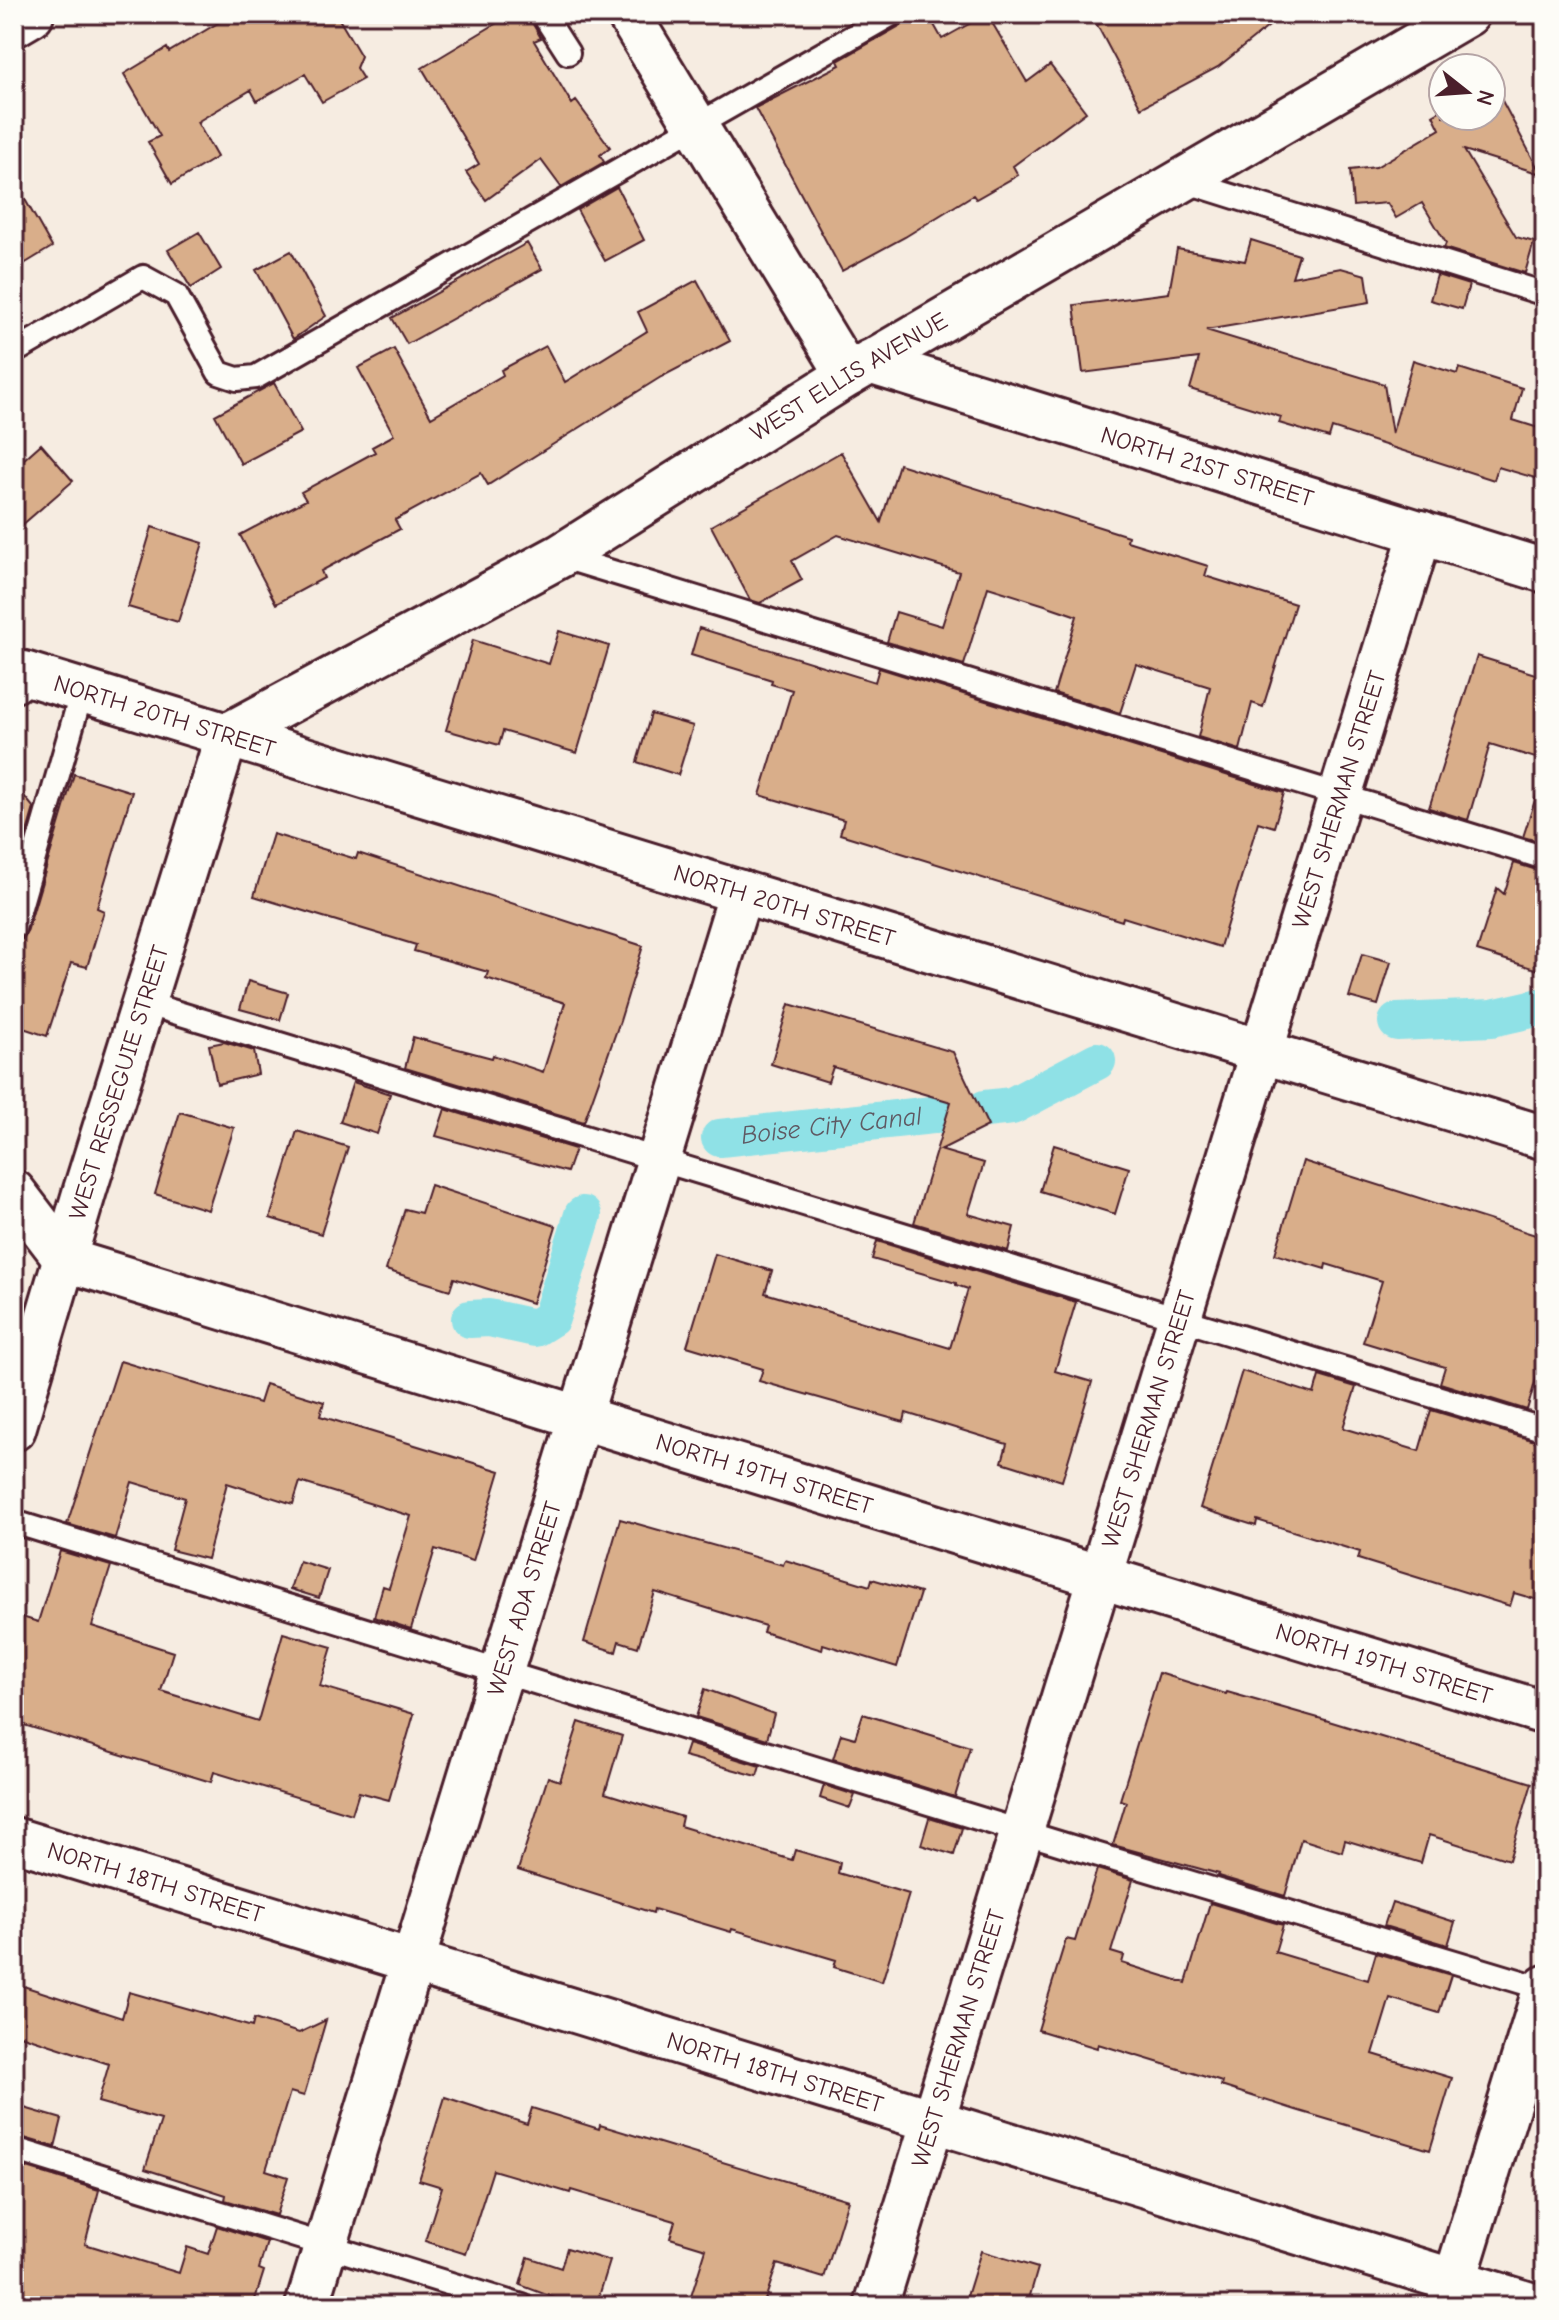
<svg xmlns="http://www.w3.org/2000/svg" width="1559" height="2320" font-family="'Comic Neue',sans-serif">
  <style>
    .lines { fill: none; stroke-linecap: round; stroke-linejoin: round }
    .canal { stroke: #8fe1e6; stroke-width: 38 }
    .building { fill: #d9ae8a; stroke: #4a1f2b; stroke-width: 2 }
    .service-casing { stroke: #4a1f2b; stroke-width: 28 }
    .minor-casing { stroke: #4a1f2b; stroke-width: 48 }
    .secondary-casing { stroke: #4a1f2b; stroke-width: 50 }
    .service { stroke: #fdfcf7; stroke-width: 22 }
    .minor { stroke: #fdfcf7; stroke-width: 42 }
    .secondary { stroke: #fdfcf7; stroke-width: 44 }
    .labels { text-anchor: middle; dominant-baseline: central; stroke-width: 8; stroke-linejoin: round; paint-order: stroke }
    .street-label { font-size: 24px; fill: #4a1f2b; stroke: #fdfcf7 }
    .water-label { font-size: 26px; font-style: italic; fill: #5f5963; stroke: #fdfcf7 }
  </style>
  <rect width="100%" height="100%" fill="#f6ece1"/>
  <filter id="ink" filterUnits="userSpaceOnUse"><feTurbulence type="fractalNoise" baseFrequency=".0125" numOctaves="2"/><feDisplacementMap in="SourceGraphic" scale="16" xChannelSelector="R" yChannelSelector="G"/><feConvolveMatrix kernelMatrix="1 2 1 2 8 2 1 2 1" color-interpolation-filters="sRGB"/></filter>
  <g filter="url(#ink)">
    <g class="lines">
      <g class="canal">
        <path d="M1397 1022 1492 1018 1545 1006"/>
        <path d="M985 1109 1012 1106 1097 1061"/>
        <path id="s1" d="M720 1138 942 1114"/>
        <path d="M470 1319 489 1318 535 1328 551 1318 583 1215"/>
      </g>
    </g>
    <path class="building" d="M233 14H336L361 56 356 68 363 79 322 102 305 74 257 101 251 90 197 122 217 157 172 184 148 142 160 136 124 74 167 48 169 52Z
      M512 14H527L541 38 534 41 572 104 576 101 610 147 600 155 604 162 561 187 541 160 486 200 466 172 479 164 422 68Z
      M921 14H928L942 39 987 14 1027 82 1050 65 1086 112 1013 166 1018 175 976 199 973 195 905 237 842 271 755 108 840 65 838 61Z
      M1118 14H1284L1218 67 1141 108 1097 25Z
      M1492 82 1541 174 1464 150 1516 237 1534 242 1525 273 1444 248 1446 243 1422 203 1396 218 1387 203 1353 206 1350 170 1376 167 1440 129 1433 115 1443 109V116H1491Z
      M14 180 52 247 14 270Z
      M617 187 644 240 605 261 577 210Z
      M199 232 221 269 191 288 168 250Z
      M1251 240 1299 255 1292 277 1341 268 1366 275 1370 302 1206 330 1384 384 1392 434 1413 360 1457 374 1459 368 1522 388 1513 420 1545 430V481L1498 467 1494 480 1332 428 1329 438 1279 423 1281 417 1190 389 1199 358 1083 373 1074 305 1169 293 1177 249 1245 261Z
      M527 243 542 269 407 344 392 318Z
      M291 251 326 316 293 339 256 270Z
      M1437 275 1469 285 1462 309 1430 300Z
      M697 280 730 341 661 377 488 485 481 473 395 520 400 529 321 571 324 578 276 604 240 535 306 500 301 492 375 452 372 447 394 435 358 368 394 349 431 417 503 375 501 370 546 346 565 382 647 331 638 312Z
      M274 383 301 432 241 464 215 415Z
      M41 444 73 481 14 532V468Z
      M841 452 881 522 899 464 1128 536 1127 541 1208 566 1205 576 1295 604 1263 707 1252 703 1240 750 1198 737 1210 687 1136 664 1120 713 1054 693 1077 616 1045 605 988 587 964 665 887 642 896 612 942 626 959 572 838 535 792 561 802 580 760 603 750 600 711 526Z
      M152 527 203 543 178 622 128 607Z
      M699 628 875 682 879 668 1284 793 1274 827 1258 822 1220 947 1123 917 1122 921 840 834 844 820 760 795 792 690 771 684 772 680 691 655Z
      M559 631 609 646 577 753 503 731 499 745 446 730 473 640 549 664Z
      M1477 656 1545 677V761L1490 744 1468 820 1429 808Z
      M651 714 693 726 678 775 637 762Z
      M74 774 132 792 97 908 104 911 87 967 71 963 47 1036 14 1025V942L23 939 27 932Z
      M14 784 34 808 14 877Z
      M1539 788 1545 789V843L1523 837Z
      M273 834 356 859 358 853 643 946 620 1021 584 1122 405 1068 413 1037 492 1058 493 1055 543 1072 565 1003 486 978 488 972 414 951 416 945 254 896Z
      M1514 863 1543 872 1532 908 1545 913V972L1477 951 1497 888 1504 894Z
      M1362 954 1391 962 1378 1005 1349 997Z
      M248 981 288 993 280 1020 240 1009Z
      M789 1004 953 1052 988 1126 940 1150 984 1163 968 1214 1014 1227 1008 1251 914 1223 951 1102 833 1067 828 1082 771 1064Z
      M224 1042 254 1051 258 1074 217 1084 209 1045Z
      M353 1082 390 1094 377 1134 340 1122Z
      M445 1109 575 1149 567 1172 436 1136Z
      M180 1112 234 1128 208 1210 155 1194Z
      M297 1131 348 1147 321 1234 270 1218Z
      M1054 1145 1129 1168 1115 1214 1040 1191Z
      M1303 1161 1545 1238V1348L1527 1410 1440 1383 1445 1367 1363 1342 1382 1281 1326 1264 1325 1269 1275 1254Z
      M430 1185 556 1226 532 1303 454 1278 450 1290 386 1270 405 1209 421 1213Z
      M877 1241 1076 1302 1055 1371 1092 1382 1062 1481 1002 1462 1007 1444 906 1413 904 1422 759 1381 763 1369 687 1346 715 1254 772 1271 765 1293 950 1348 968 1289 956 1285V1283L872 1259Z
      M120 1361 259 1403 265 1384 324 1402 320 1416 500 1471 473 1561 435 1549 411 1629 374 1617 383 1586 389 1588 411 1516 300 1482 293 1504 227 1483 207 1559 171 1550 185 1498 132 1482 115 1538 67 1524Z
      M1242 1371 1314 1394 1319 1376 1356 1387 1343 1428 1419 1451 1431 1410 1545 1444V1602L1514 1593 1510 1606 1358 1559 1360 1552 1257 1520 1256 1526 1200 1508Z
      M620 1519 783 1565 785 1560 870 1586 872 1579 920 1593 897 1667 823 1644 822 1650 763 1632 765 1626 655 1592 638 1647 619 1641 616 1652 584 1642Z
      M60 1551 111 1566 92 1626 173 1652 161 1691 258 1721 283 1633 332 1647 320 1686 414 1714 389 1800 359 1792 352 1814 214 1772 211 1782 14 1722V1645L22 1617 38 1622Z
      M299 1561 328 1570 319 1598 290 1589Z
      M1159 1673 1226 1694 1227 1692 1322 1719 1532 1783 1509 1860 1429 1835 1421 1863 1345 1840 1342 1852 1301 1839 1285 1896 1218 1876 1219 1874 1113 1845 1126 1802 1120 1800Z
      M705 1689 774 1714 767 1739 696 1717Z
      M863 1714 970 1747 955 1797 833 1759 841 1734 855 1738Z
      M579 1722 622 1736 605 1793 682 1817 680 1826 792 1860 795 1850 840 1863 838 1873 909 1894 882 1982 834 1967 836 1960 732 1929 731 1932 654 1909 653 1913 518 1870 548 1777 560 1781Z
      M688 1744 760 1766 757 1776 684 1756Z
      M824 1785 855 1795 850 1808 820 1798Z
      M929 1818 962 1828 954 1855 921 1845Z
      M1097 1869 1133 1880 1111 1952 1124 1956 1122 1963 1186 1983 1210 1903 1283 1925 1275 1952 1368 1980 1376 1953 1451 1975 1439 2013 1390 1998 1373 2054 1452 2078 1430 2150 1296 2110 1221 2086 1222 2082 1098 2044 1097 2048 1038 2030 1066 1939 1075 1941Z
      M1392 1902 1455 1922 1448 1945 1384 1926Z
      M14 1983 122 2018 129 1992 252 2027 254 2019 299 2033 326 2020 304 2096 290 2092 266 2170 288 2177 276 2215 225 2200 226 2195 145 2169 161 2120 98 2102 109 2064 14 2033Z
      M445 2097 527 2124 532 2108 599 2129 600 2125 848 2200 824 2278 777 2264 763 2306H688L706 2249 670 2238 675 2221 571 2190 570 2193 493 2170 466 2254 425 2241 442 2187 419 2180Z
      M14 2105 62 2119 55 2147 14 2135Z
      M14 2164 99 2190 85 2244 179 2273 187 2247 208 2254 217 2226 267 2242 259 2269 264 2271 253 2306H14Z
      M567 2248 610 2261 596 2306H576L520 2285 528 2257 561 2268Z
      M981 2251 1038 2268 1027 2306H964Z"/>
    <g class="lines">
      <defs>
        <path id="service" d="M543 14 568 53
          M1184 181 1545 294
          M14 352 143 277 176 295 219 373 237 379 256 377 892 14
          M560 556 1545 858
          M14 928 82 691
          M145 1003 1545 1430
          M14 1522 1062 1844 1545 1989
          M14 2149 522 2306"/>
        <g id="minor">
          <path d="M628 14 848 375"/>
          <path id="s2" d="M869 362 1545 571"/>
          <path id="s3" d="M14 681 24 673 1545 1138"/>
          <path id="s4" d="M14 1192 66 1260 1545 1713"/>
          <path id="s5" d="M14 1429 85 1190 227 735 560 556 848 375 1468 14"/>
          <path id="s6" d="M14 1839 1537 2306"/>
          <path id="s7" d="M307 2306 741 892"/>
          <path id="s8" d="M876 2306 1421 532"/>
          <path d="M1447 2306 1545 1987"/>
        </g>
        <path id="secondary" d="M14 24 31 14"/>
      </defs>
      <use href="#service" class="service-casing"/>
      <use href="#minor" class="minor-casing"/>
      <use href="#secondary" class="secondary-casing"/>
      <use href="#service" class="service"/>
      <use href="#minor" class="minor"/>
      <use href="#secondary" class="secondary"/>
    </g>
  </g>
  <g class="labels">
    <g class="street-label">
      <text stroke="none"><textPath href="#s5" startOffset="1444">WEST ELLIS AVENUE</textPath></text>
      <text stroke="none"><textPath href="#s2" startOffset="354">NORTH 21ST STREET</textPath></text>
      <text stroke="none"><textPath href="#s3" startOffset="160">NORTH 20TH STREET</textPath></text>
      <text stroke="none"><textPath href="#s8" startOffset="1576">WEST SHERMAN STREET</textPath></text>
      <text stroke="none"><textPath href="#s3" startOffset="808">NORTH 20TH STREET</textPath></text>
      <text stroke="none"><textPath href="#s5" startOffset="362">WEST RESSEGUIE STREET</textPath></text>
      <text stroke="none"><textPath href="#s8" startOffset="928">WEST SHERMAN STREET</textPath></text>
      <text stroke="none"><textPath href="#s4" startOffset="816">NORTH 19TH STREET</textPath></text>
      <text stroke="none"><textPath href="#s7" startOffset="740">WEST ADA STREET</textPath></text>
      <text stroke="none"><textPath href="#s4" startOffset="1464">NORTH 19TH STREET</textPath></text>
      <text stroke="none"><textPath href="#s6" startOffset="148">NORTH 18TH STREET</textPath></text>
      <text stroke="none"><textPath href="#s8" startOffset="280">WEST SHERMAN STREET</textPath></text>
      <text stroke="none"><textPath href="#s6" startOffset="796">NORTH 18TH STREET</textPath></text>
    </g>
    <g class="water-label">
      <text stroke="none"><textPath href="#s1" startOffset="112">Boise City Canal</textPath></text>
    </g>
  </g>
  <rect width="1559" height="2320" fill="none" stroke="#fdfcf7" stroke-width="48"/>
  <rect x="24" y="24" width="1511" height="2272" fill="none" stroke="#4a1f2b" stroke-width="3" filter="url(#ink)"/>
  <g transform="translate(1467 92) rotate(107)"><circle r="38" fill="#fdfcf7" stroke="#b5a4a5" stroke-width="2"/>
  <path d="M0-6L14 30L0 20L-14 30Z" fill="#4a1f2b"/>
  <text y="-12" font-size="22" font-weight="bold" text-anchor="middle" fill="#4a1f2b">N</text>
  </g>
</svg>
